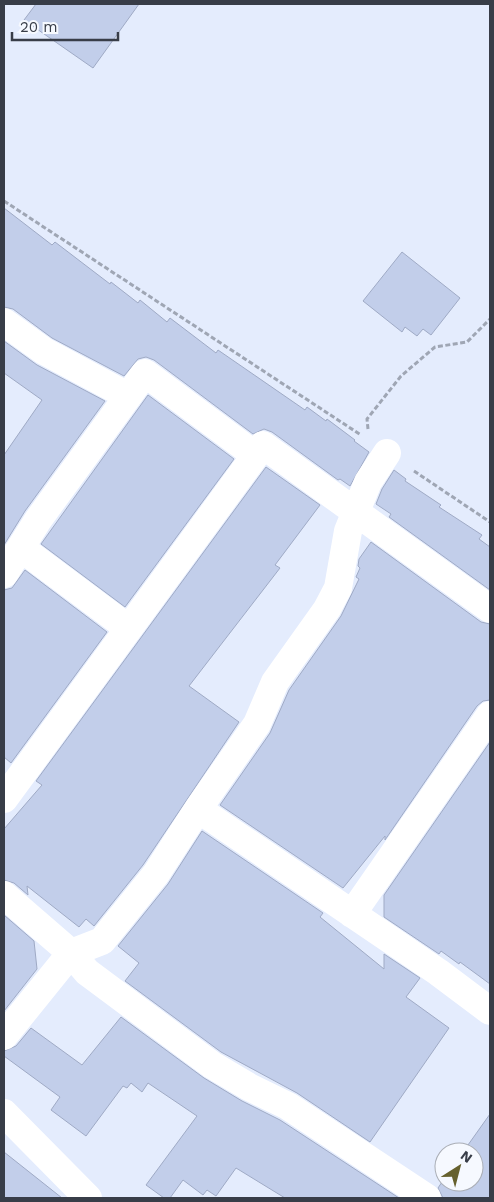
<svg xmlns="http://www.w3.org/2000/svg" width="494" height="1202" font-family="'Work Sans',sans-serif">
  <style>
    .building { fill: #c2ceea; stroke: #9faac5 }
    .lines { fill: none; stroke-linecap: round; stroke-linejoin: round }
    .path { stroke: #9fa6b4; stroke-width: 3; stroke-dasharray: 5 2.5; stroke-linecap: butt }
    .street { stroke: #fff; stroke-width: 28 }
    .secondary { stroke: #fff; stroke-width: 28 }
  </style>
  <rect width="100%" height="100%" fill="#e4ecfd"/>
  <path class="building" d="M36 4H139L93 68 24 20Z
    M4 208 52 245 55 242 110 284 111 282 138 303 140 300 167 322 170 318 216 353 218 350 305 410 307 407 326 421 327 419 355 440 354 441 369 452 350 486 340 479 338 480 272 432 264 429 253 434 154 360 146 357 138 359 124 376 52 338 13 309 4 307Z
    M402 252 460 298 431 335 423 329 417 336 405 327 402 332 363 301Z
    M4 341 37 365 105 401 25 511 4 545V455L42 400 4 373Z
    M148 395 234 459 125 607 41 544Z
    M266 467 320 505 275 565 280 568 189 686 239 722 143 865 94 926 86 919 79 927 27 886 28 895 14 883 4 880V829L42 785 36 781Z
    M394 470 406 479 405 481 441 505 439 507 482 535 479 539 490 547V590L389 517 391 514 376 504 382 489Z
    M371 542 481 622 490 624V700L483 701 477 706 385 840V836L343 888 220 805 270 733 289 690 341 616 359 579 356 577 360 568 358 566 359 559Z
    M25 570 107 632 11 763 4 757V590L12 588Z
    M490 742V984L460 962 459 964 441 951 439 954 384 917V895Z
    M202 831 323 913 320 917 384 969V954L420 978 406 997 449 1028 370 1142 297 1093 221 1052 125 981 139 963 118 946 168 884Z
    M4 915 34 941 37 969 4 1011Z
    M121 1017 204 1078 242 1101 280 1120 399 1198H285L236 1168 216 1196 207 1190 203 1195 183 1180 170 1198H164L146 1185 197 1116 148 1083 142 1092 131 1083 127 1088 123 1086 86 1136 51 1110 60 1097 4 1056V1051L16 1046 31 1028 82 1065Z
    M490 1114V1198H443L438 1188 444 1179V1182H474V1152H463Z
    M4 1152 62 1198H4Z"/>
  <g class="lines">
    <path class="path" d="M4 201 361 435
      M368 429 367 419 401 376 435 347 467 342 490 319
      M414 471 490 522"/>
    <path class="street" d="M4 322 44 351 128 396
      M21 548 128 628
      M4 574 38 520 145 373 255 455
      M4 799 263 445 490 609
      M198 809 438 972 490 1011
      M4 895 71 953 87 972 212 1065 249 1087 288 1106 427 1198
      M352 914 490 715
      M4 1036 71 953 102 941 156 874 198 809 257 724 275 682 327 609 338 588 348 531 368 482 387 453"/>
    <path class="secondary" d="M4 1113 88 1198"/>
  </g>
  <rect width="494" height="1202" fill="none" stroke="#383d48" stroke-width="10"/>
  <g transform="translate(459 1167) rotate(36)"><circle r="24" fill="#f6f9ff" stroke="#aaaeb6"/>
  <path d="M0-4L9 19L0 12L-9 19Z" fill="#66612e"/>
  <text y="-8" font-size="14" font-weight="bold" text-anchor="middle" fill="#383d48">N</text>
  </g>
  <path d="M12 32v8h106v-8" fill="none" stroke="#383d48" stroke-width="2.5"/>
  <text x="20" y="32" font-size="15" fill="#383d48" stroke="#f6f9ff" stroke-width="4" paint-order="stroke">20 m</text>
</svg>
